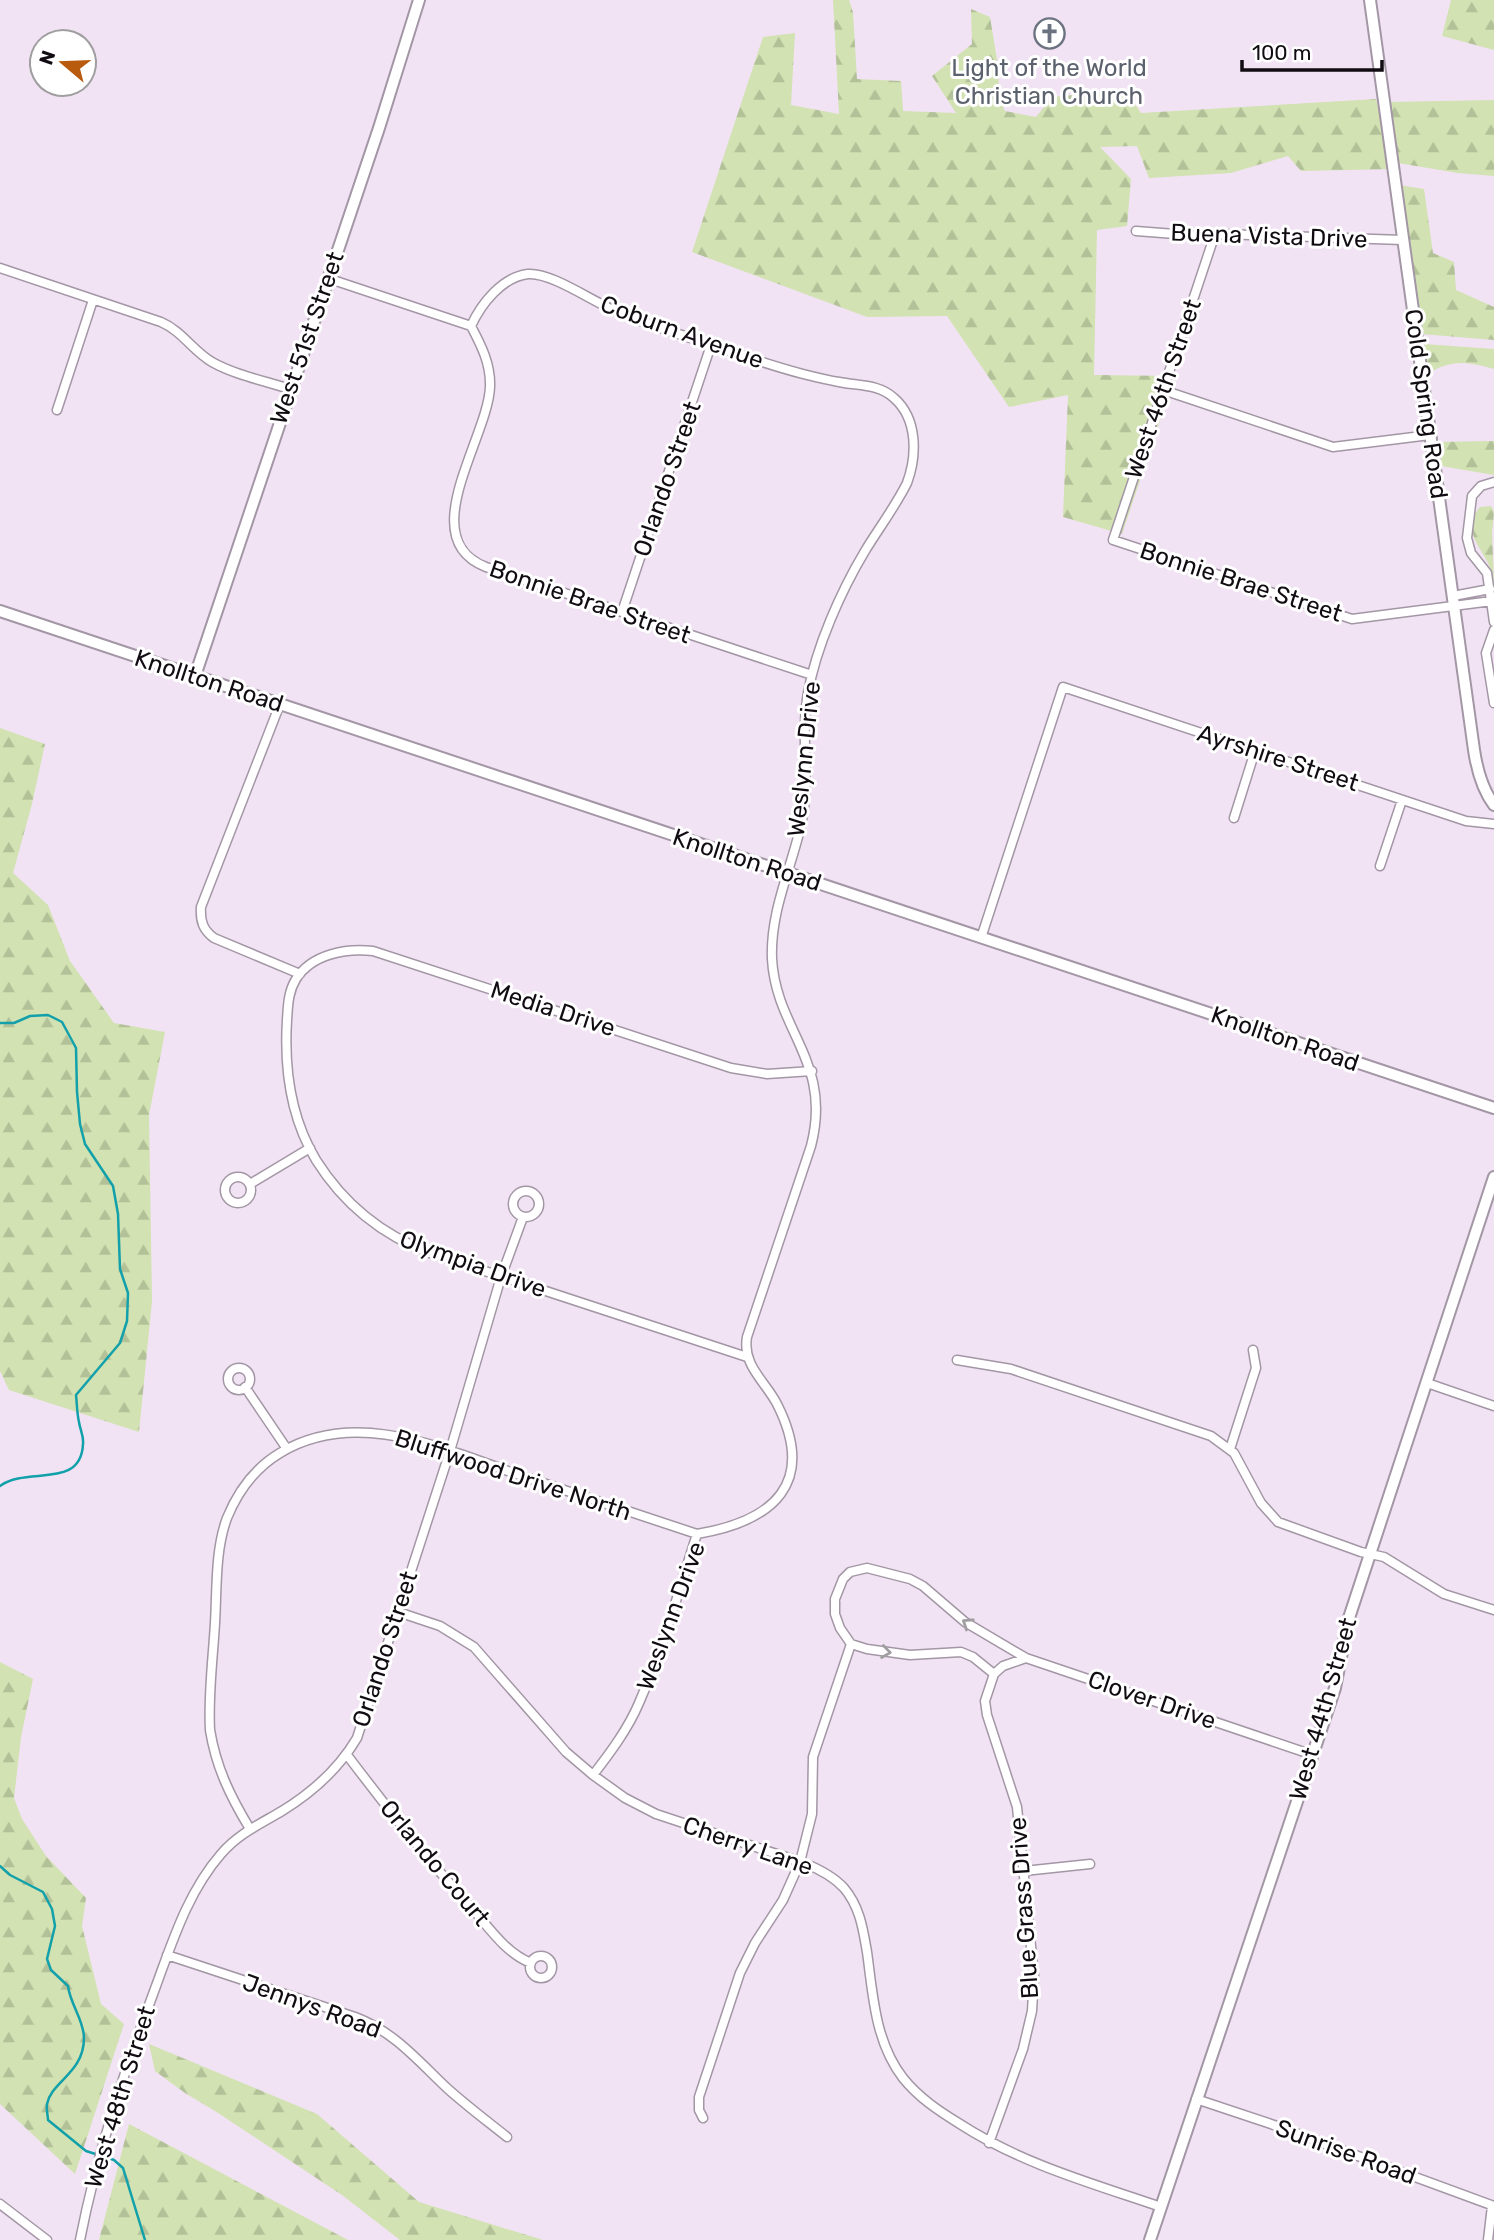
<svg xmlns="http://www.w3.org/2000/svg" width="1494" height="2240" font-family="Rubik,sans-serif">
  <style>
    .forest { fill: url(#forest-firs) }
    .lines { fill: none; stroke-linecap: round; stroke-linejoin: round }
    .stream { stroke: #12a0aa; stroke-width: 2.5 }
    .minor-casing { stroke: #a396a5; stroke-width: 11 }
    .tertiary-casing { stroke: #a396a5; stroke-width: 14 }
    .minor { stroke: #fff; stroke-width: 8 }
    .tertiary { stroke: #fff; stroke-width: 10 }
    .oneway { stroke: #a09ea0 }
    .labels { text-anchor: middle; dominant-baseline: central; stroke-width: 6; stroke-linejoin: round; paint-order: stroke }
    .worship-label { font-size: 24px; fill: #5b616d; stroke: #fff }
    .street-label { font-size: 24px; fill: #110c11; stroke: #fff }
  </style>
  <defs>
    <pattern id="forest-firs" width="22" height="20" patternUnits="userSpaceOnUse" patternTransform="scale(1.75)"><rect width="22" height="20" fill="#d2e2b2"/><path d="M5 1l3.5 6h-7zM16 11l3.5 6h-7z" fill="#b3c198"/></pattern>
  </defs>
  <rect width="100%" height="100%" fill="#f1e3f3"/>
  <path class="forest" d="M833 0H849L853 12 857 79 901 81 903 111 956 113 932 76 972 44 971 9 990 17 999 72 998 96 1005 111 1036 117 1052 97 1126 90 1141 113 1376 99 1393 169 1301 171 1288 156 1231 173 1149 178 1137 146 1100 147 1131 179 1127 226 1097 230 1094 375 1175 376 1122 534 1063 517 1068 395 1009 407 947 316 867 317 692 252 763 37 795 33 791 105 839 114Z
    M1451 0H1494V50L1442 36Z
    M1494 100V176L1458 173 1398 163 1388 102Z
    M1399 185 1424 189 1433 253 1454 262 1456 290 1494 307V340L1421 334Z
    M1424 344 1494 349V369C1468 362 1453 359 1429 373Z
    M1494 441V475L1441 466 1437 442Z
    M1491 506 1494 512 1492 533 1494 583C1492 576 1491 568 1487 561 1477 542 1462 528 1480 507Z
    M0 728 45 744 32 804 13 873 48 905 70 961 114 1023 165 1032 149 1115 152 1301 139 1432 9 1390 0 1371Z
    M0 1662 33 1679 21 1737 14 1798 22 1819 46 1856 86 1898 82 1926 101 2004 124 2024 75 2174 0 2104Z
    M149 2044 317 2114 419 2202 543 2240H400L342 2195 215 2111 185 2093 155 2071Z
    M129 2124 348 2240H99Z"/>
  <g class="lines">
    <path class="stream" d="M0 1023H14L30 1016 48 1015 62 1022 76 1048 77 1092 80 1124 85 1144 113 1186 118 1214 120 1269 128 1293 127 1321 120 1343 76 1395C77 1404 77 1414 79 1422 80 1430 84 1436 83 1444 81 1490 27 1466 0 1486
      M0 1866 10 1875 43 1892 52 1909 55 1926 47 1959 51 1970 68 1986C70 2004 84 2020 84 2038 84 2073 51 2082 47 2104 46 2109 48 2116 48 2120L86 2151 114 2160 123 2168 145 2240"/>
    <defs>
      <path id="minor" d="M1136 231 1214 237 1221 234 1403 240
        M1214 237 1113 540 1352 619 1492 601
        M0 268 161 322C182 331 193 351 212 362 235 375 265 381 290 389
        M327 278 471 326C481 345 491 364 490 387 488 438 413 539 486 567L812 675
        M471 326C481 304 502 277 528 274 551 272 593 302 616 311 640 322 666 330 691 338 728 351 765 364 803 374 815 377 827 380 839 382 859 386 879 384 894 398 918 419 917 456 907 483 895 507 879 528 865 551 841 591 816 647 808 693 800 736 811 782 801 825 791 869 770 912 772 959 776 1031 833 1062 811 1146L747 1337C742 1365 765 1381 777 1404 817 1483 774 1521 697 1534 679 1590 663 1648 639 1703 628 1729 610 1753 593 1775
        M1163 390 1333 447 1430 435
        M57 410 93 300
        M1494 482 1481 486 1472 496 1467 538 1471 553 1487 573 1494 622
        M1453 596 1490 589
        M622 612 711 345
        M1494 630 1486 653 1494 703
        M280 704 201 907C200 921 203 930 214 938L300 974
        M1234 818 1255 751
        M1380 866 1402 800
        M981 938 1063 687 1466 821 1494 824
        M225 1190a13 13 0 1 1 26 0a13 13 0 1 1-26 0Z
        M250 1184 310 1148
        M513 1204a13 13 0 1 1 26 0a13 13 0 1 1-26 0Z
        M747 1357 430 1253C382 1235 343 1203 316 1160 290 1117 284 1069 287 1020 288 1006 288 992 296 979 312 954 346 948 373 951L731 1068 767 1074 812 1071
        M957 1360 1011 1369 1211 1436 1234 1453 1261 1503 1278 1522 1361 1552 1384 1557 1444 1594 1494 1610
        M228 1379a11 11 0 1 1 22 0a11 11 0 1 1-22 0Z
        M1427 1383 1494 1406
        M245 1387 287 1449
        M1230 1449 1256 1368 1253 1350
        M398 1612 440 1626 474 1647 566 1752 593 1775 625 1798 656 1814 804 1863C819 1869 833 1876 844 1888 860 1907 863 1929 867 1952 873 1995 875 2042 903 2078 919 2098 939 2111 960 2124 1022 2164 1091 2183 1161 2207
        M994 1674 973 1657 961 1652 910 1655 867 1649 851 1644 840 1628 835 1614V1599L843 1579 850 1572 867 1568 910 1579 923 1586 965 1622 1026 1658
        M347 1755C388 1809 430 1863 476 1913 492 1932 508 1954 531 1963
        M250 1829C230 1796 216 1767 210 1730 208 1695 213 1658 215 1623 217 1589 215 1550 227 1518 238 1491 255 1468 280 1453 358 1406 448 1451 525 1477 582 1496 640 1515 697 1534
        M1024 1871 1090 1864
        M167 1955 355 2017C395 2032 418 2061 448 2089 467 2106 487 2121 507 2137
        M530 1967a11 11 0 1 1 22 0a11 11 0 1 1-22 0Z
        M1196 2099 1271 2124 1494 2206
        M703 2118 699 2110V2097L740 1973 755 1943 783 1900 800 1862 812 1814 813 1757 851 1644
        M989 2143 1023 2049 1032 2011 1034 1976 1017 1807 987 1715 985 1701 994 1674 1003 1666 1026 1658 1313 1755
        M0 2204 47 2240
        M80 2240C97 2153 125 2069 156 1986 173 1940 188 1892 221 1854 238 1834 260 1824 282 1811 313 1792 338 1770 357 1738L450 1451 501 1277 523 1217
        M1488 2240 1492 2206"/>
      <path id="tertiary" d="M1370 0 1474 750C1477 770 1482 789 1494 805
        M0 611 1494 1108
        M195 676 379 128 419 0
        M1150 2240 1335 1688 1348 1621 1494 1177"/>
    </defs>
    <use href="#minor" class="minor-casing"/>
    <use href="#tertiary" class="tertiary-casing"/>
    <use href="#minor" class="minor"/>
    <use href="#tertiary" class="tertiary"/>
  </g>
  <defs><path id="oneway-chevron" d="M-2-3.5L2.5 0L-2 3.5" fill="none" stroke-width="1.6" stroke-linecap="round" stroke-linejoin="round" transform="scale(1.75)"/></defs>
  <g class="oneway">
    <use href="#oneway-chevron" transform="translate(967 1623) rotate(-146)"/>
    <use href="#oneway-chevron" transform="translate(886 1652) rotate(8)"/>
  </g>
  <defs>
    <symbol id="church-ring" viewBox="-11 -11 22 22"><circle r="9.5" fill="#fff" stroke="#6b7280" stroke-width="1.5"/><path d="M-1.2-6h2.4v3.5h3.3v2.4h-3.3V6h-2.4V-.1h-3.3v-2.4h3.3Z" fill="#6b7280"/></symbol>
  </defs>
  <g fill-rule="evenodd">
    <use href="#church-ring" x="1032" y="16" width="35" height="35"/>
  </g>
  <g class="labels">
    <g class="worship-label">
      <text x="1049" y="68">Light of the World<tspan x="1049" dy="28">Christian Church</tspan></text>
    </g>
    <g class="street-label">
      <text transform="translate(1269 236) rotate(2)">Buena Vista Drive</text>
      <text transform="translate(682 332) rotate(20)">Coburn Avenue</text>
      <text transform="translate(307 338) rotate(-71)">West 51st Street</text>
      <text transform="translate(1163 389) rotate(-71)">West 46th Street</text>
      <text transform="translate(1426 404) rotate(82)">Cold Spring Road</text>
      <text transform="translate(667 479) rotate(-71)">Orlando Street</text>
      <text transform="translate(1241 582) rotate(18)">Bonnie Brae Street</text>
      <text transform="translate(590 602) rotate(19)">Bonnie Brae Street</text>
      <text transform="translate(209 681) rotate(18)">Knollton Road</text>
      <text transform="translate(1278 758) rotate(18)">Ayrshire Street</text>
      <text transform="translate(804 759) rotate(-84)">Weslynn Drive</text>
      <text transform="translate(747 860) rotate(18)">Knollton Road</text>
      <text transform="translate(553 1009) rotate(18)">Media Drive</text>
      <text transform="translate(1285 1039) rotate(19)">Knollton Road</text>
      <text transform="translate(473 1264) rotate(20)">Olympia Drive</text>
      <text transform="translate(513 1475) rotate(18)">Bluffwood Drive North</text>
      <text transform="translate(671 1616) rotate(-70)">Weslynn Drive</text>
      <text transform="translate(385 1649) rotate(-72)">Orlando Street</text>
      <text transform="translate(1152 1700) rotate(19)">Clover Drive</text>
      <text transform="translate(1323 1709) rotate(-74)">West 44th Street</text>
      <text transform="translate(748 1846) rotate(19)">Cherry Lane</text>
      <text transform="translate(435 1863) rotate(50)">Orlando Court</text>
      <text transform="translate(1024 1908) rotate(-94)">Blue Grass Drive</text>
      <text transform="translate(312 2006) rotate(20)">Jennys Road</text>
      <text transform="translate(120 2097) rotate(-73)">West 48th Street</text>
      <text transform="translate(1346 2152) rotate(20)">Sunrise Road</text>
    </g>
  </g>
  <g transform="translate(63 63) rotate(289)"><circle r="33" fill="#ffffff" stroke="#a09ea0" stroke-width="2"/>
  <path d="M0-5L12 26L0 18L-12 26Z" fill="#b95b0e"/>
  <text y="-10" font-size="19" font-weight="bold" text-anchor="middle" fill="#110c11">N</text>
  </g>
  <path d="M1242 60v10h140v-10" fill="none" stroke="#110c11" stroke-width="3.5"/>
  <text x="1252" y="60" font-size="21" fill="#110c11" stroke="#ffffff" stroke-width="5" paint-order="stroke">100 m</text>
</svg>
